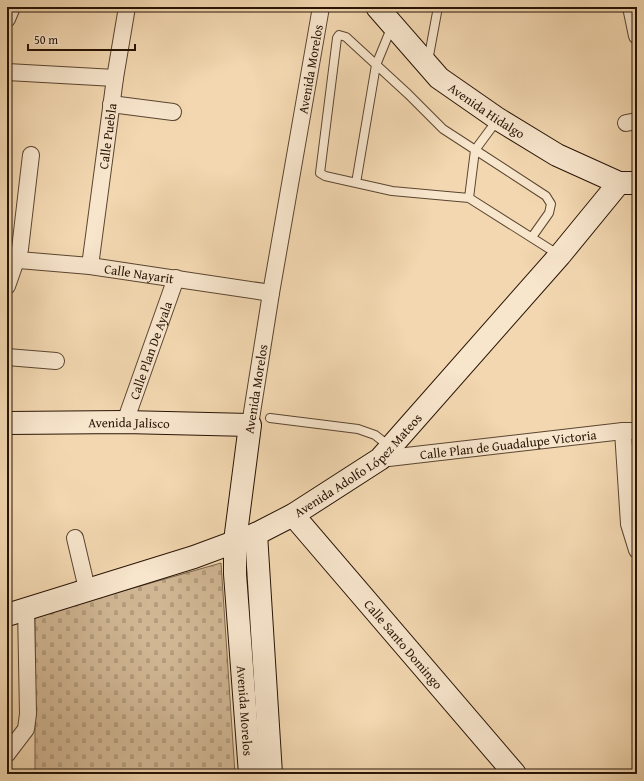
<svg xmlns="http://www.w3.org/2000/svg" width="644" height="781" font-family="'Gentium Book Plus',serif">
  <style>
    .cemetery { fill: url(#cemetery-stones); stroke: #7c654c }
    .lines { fill: none; stroke-linecap: round; stroke-linejoin: round }
    .lane-casing { stroke: #5a4530; stroke-width: 10 }
    .street-casing { stroke: #5a4530; stroke-width: 18 }
    .secondary-casing { stroke: #281405; stroke-width: 24 }
    .lane { stroke: #f7e5cc; stroke-width: 8 }
    .street { stroke: #f7e5cc; stroke-width: 16 }
    .secondary { stroke: #f7e5cc; stroke-width: 22 }
    .labels { text-anchor: middle; dominant-baseline: central; stroke-width: 3; stroke-linejoin: round; paint-order: stroke }
    .street-label { font-size: 13px; fill: #281405; stroke: #f7e5cc }
  </style>
  <defs>
    <pattern id="cemetery-stones" width="16" height="16" patternUnits="userSpaceOnUse"><rect width="16" height="16" fill="#d0b693"/><path d="M2 7V4a2 2 0 0 1 4 0v3zM10 15v-3a2 2 0 0 1 4 0v3z" fill="#b39c7d"/></pattern>
  </defs>
  <rect width="100%" height="100%" fill="#f2d7b0"/>
  <filter id="stains"><feTurbulence type="fractalNoise" baseFrequency=".005" numOctaves="4"/><feColorMatrix values="0 0 0 0 .2 0 0 0 0 .09 0 0 0 0 .02 0 0 0 .5 -.17"/></filter>
  <radialGradient id="worn" r=".72"><stop offset=".6" stop-color="#630" stop-opacity="0"/><stop offset="1" stop-color="#630" stop-opacity=".3"/></radialGradient>
  <path class="cemetery" d="M221 563 235 774H35V616Z"/>
  <g class="lines">
    <defs>
      <path id="lane" d="M428 61 438 7
        M356 183 376 65 392 26
        M469 198 475 150 498 119
        M532 237 549 213 551 204 546 196 443 129 408 94 346 37 339 35 337 38 320 173 325 176 392 191 469 198 559 255
        M270 418 358 429 375 435 389 446"/>
      <g id="street">
        <path d="M631 7 637 36"/>
        <path d="M7 19 12 7"/>
        <path d="M7 72 115 78"/>
        <path d="M111 104 173 112"/>
        <path d="M626 123 637 121"/>
        <path id="s1" d="M7 259 90 266 271 293"/>
        <path id="s2" d="M90 266 115 78 127 7"/>
        <path d="M7 286 20 249 31 155"/>
        <path d="M7 357 56 361"/>
        <path id="s3" d="M125 422 176 278"/>
        <path id="s4" d="M250 425 271 293 321 7"/>
        <path d="M623 431 629 524 637 550"/>
        <path id="s5" d="M380 459 623 431H637"/>
        <path d="M75 538 87 589"/>
        <path d="M7 754 26 729 28 714 26 608"/>
      </g>
      <g id="secondary">
        <path id="s6" d="M377 7 439 78 498 119 557 155 619 183H637"/>
        <path id="s7" d="M7 423 125 422 250 425 235 541V574L250 774"/>
        <path id="s8" d="M293 515 515 774"/>
        <path d="M256 534 271 774"/>
        <path id="s9" d="M7 615 194 557 256 534 293 515 380 459 560 255 619 183"/>
      </g>
    </defs>
    <use href="#lane" class="lane-casing"/>
    <use href="#street" class="street-casing"/>
    <use href="#secondary" class="secondary-casing"/>
    <use href="#lane" class="lane"/>
    <use href="#street" class="street"/>
    <use href="#secondary" class="secondary"/>
  </g>
  <g class="labels">
    <g class="street-label">
      <text stroke="none"><textPath href="#s4" startOffset="361">Avenida Morelos</textPath></text>
      <text stroke="none"><textPath href="#s6" startOffset="152">Avenida Hidalgo</textPath></text>
      <text stroke="none"><textPath href="#s2" startOffset="131">Calle Puebla</textPath></text>
      <text stroke="none"><textPath href="#s1" startOffset="133">Calle Nayarit</textPath></text>
      <text stroke="none"><textPath href="#s3" startOffset="76">Calle Plan De Ayala</textPath></text>
      <text transform="translate(256 389) rotate(-81)">Avenida Morelos</text>
      <text stroke="none"><textPath href="#s7" startOffset="122">Avenida Jalisco</textPath></text>
      <text stroke="none"><textPath href="#s5" startOffset="129">Calle Plan de Guadalupe Victoria</textPath></text>
      <text stroke="none"><textPath href="#s9" startOffset="386">Avenida Adolfo López Mateos</textPath></text>
      <text stroke="none"><textPath href="#s8" startOffset="170">Calle Santo Domingo</textPath></text>
      <text stroke="none"><textPath href="#s7" startOffset="530">Avenida Morelos</textPath></text>
    </g>
  </g>
  <rect width="644" height="781" fill="none" stroke="#f2d7b0" stroke-width="24"/>
  <rect x="8" y="8" width="628" height="765" fill="none" stroke="#281405" stroke-width="2"/>
  <rect x="12" y="12" width="620" height="757" fill="none" stroke="#281405"/>
  <path d="M28 44v6h107v-6" fill="none" stroke="#281405" stroke-width="2"/>
  <text x="34" y="44" font-size="12" fill="#281405" stroke="#f7e5cc" stroke-width="3" paint-order="stroke">50 m</text>
  <rect width="100%" height="100%" filter="url(#stains)"/>
  <rect width="100%" height="100%" fill="url(#worn)"/>
</svg>
